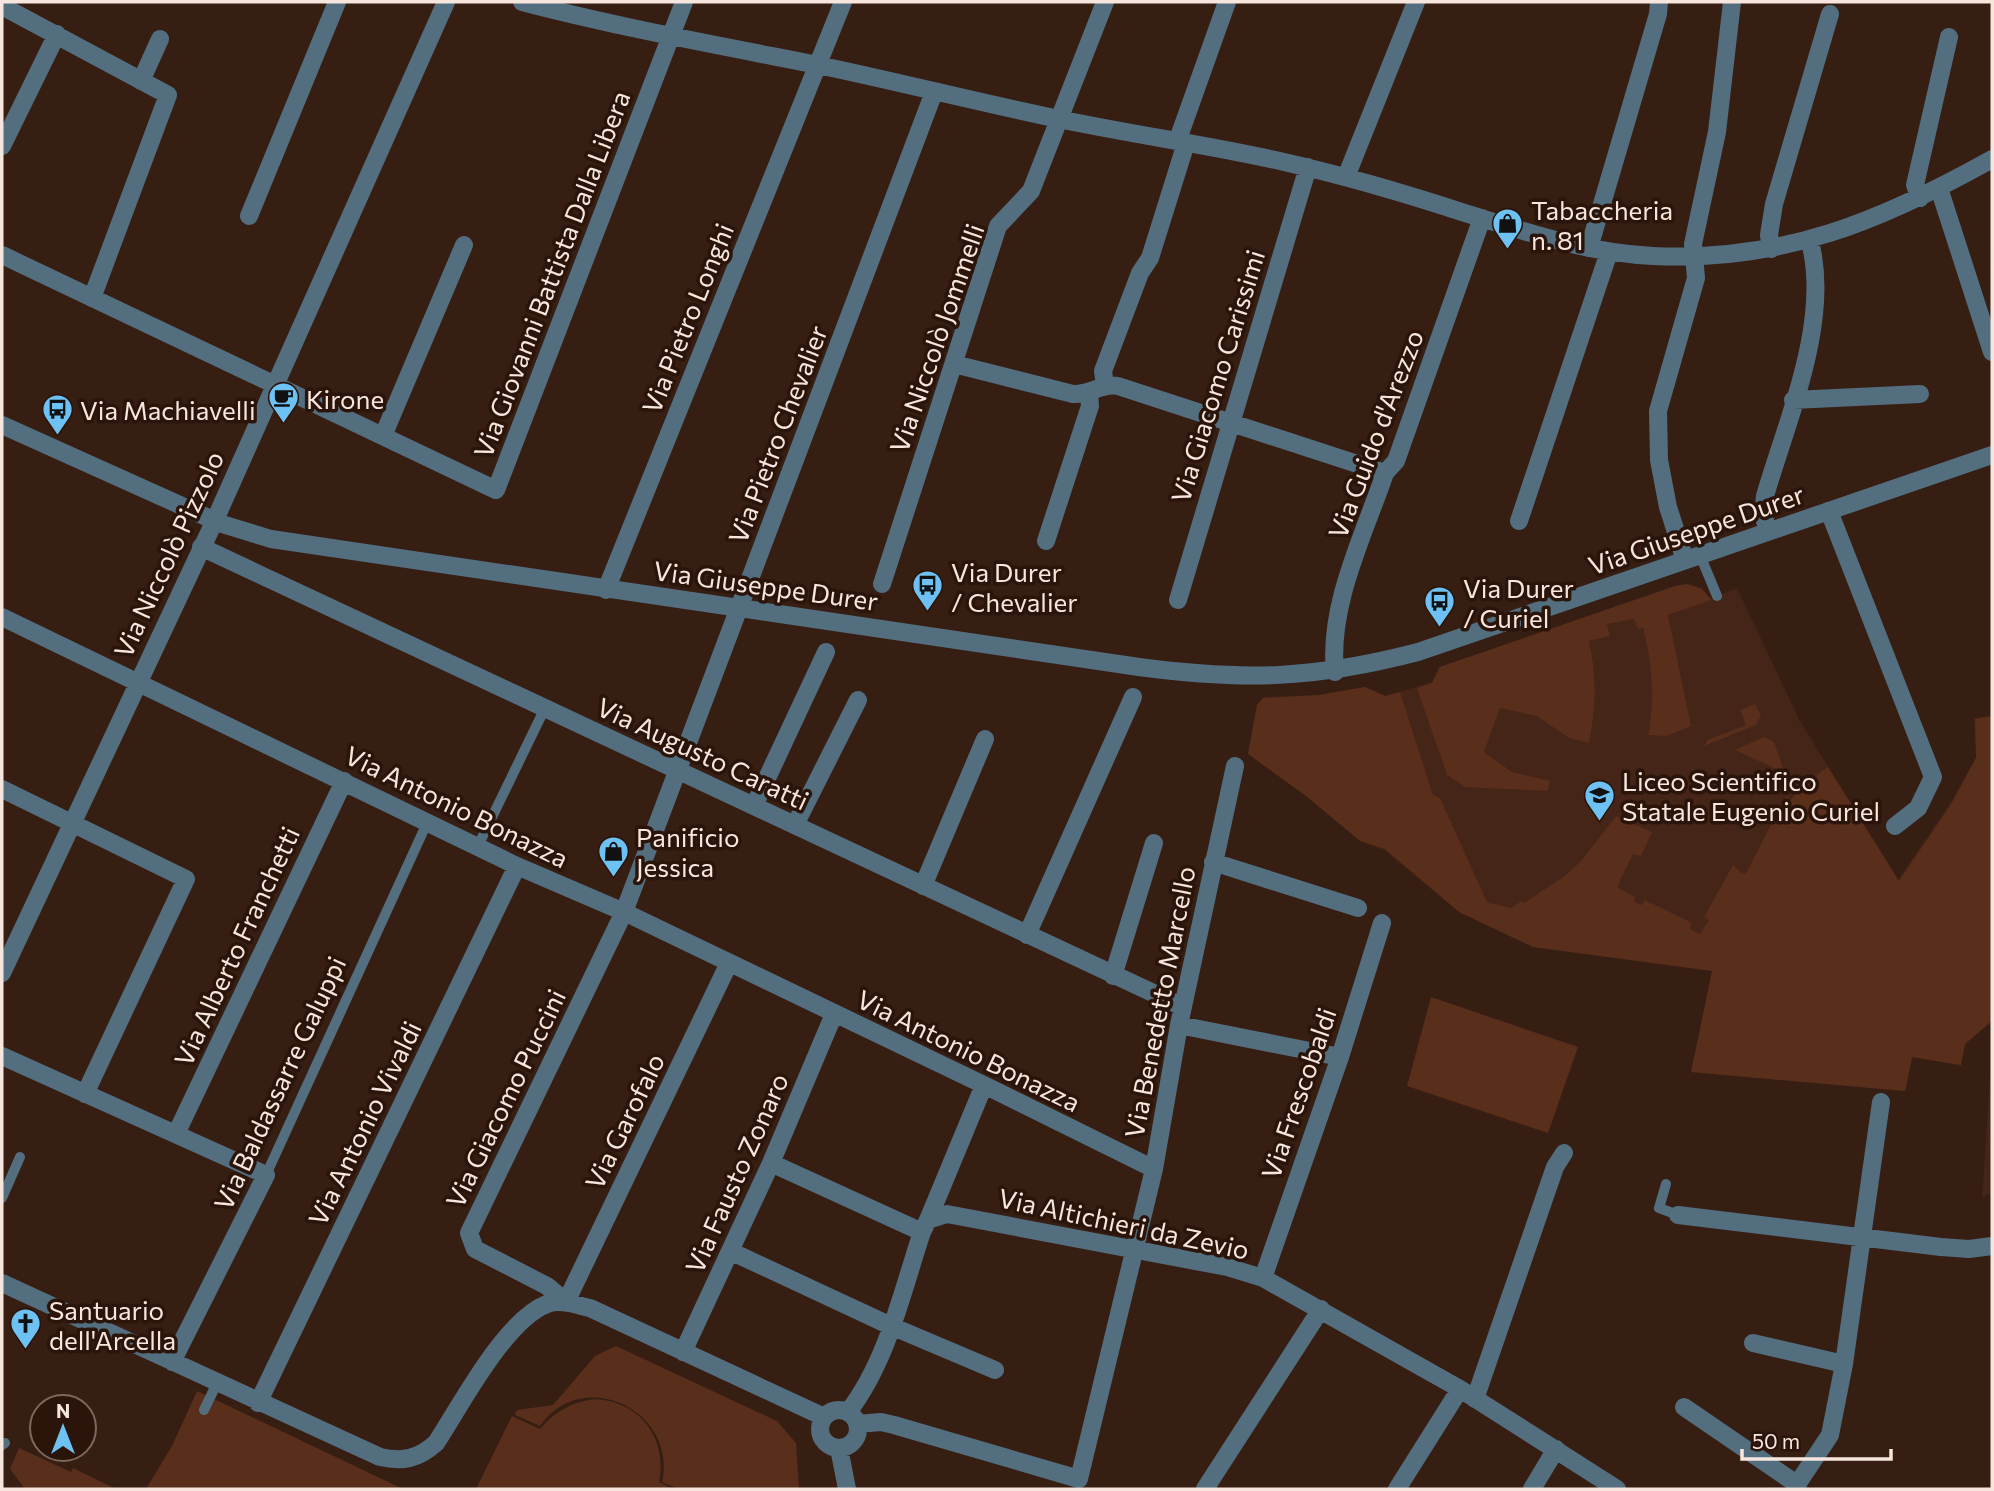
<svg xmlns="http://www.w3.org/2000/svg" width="1994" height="1491" font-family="Commissioner,sans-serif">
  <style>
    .built { fill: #442517 }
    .green { fill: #592e1b }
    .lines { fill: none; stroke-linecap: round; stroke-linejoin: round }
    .service { stroke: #526e7f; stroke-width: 10 }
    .minor { stroke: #526e7f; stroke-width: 18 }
    .tertiary { stroke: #526e7f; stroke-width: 18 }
    .labels { text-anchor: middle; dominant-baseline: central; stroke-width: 7; stroke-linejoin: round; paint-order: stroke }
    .poi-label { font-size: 26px; fill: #f7e6de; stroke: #2b140a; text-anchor: start }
    .street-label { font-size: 26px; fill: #f7e6de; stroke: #2b140a }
  </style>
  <rect width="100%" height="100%" fill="#361e13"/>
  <path class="built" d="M1687 584 1702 588 1711 598 1737 588 1800 721 1898 880 1951 802 1976 757 1974 718 1992 716V1021L1965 1044 1961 1066 1913 1057 1905 1091 1691 1072 1712 971 1533 947 1459 912 1384 850 1360 841 1306 796 1248 754 1257 704 1263 697 1319 695 1365 687 1385 696 1409 689 1432 682 1439 667Z
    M1992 1049V1192L1982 1198Z"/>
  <path class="green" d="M1687 584 1702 589 1711 600 1668 615 1691 726 1667 736 1648 735C1655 702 1652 660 1643 628L1638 629 1634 619 1607 624 1610 636 1589 641C1597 676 1596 708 1589 743L1569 738 1537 716 1500 708 1484 752 1512 772 1550 781 1548 791 1465 787 1447 775 1417 688 1432 683 1440 667 1675 586Z
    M1365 687 1385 696 1400 692 1433 795 1440 798 1487 902 1511 908 1522 901 1524 903 1565 876 1582 860 1616 816 1652 832 1641 856 1633 854 1617 887 1635 897 1634 902 1642 905 1645 900 1692 923 1690 929 1700 934 1709 920 1704 917 1733 865 1742 874 1746 873 1786 796 1791 800 1802 785 1828 767 1899 881 1952 803 1976 758 1975 719 1992 716V1021L1965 1044 1961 1065 1912 1057 1905 1091 1691 1072 1712 971 1533 947 1459 912 1385 849 1360 841 1306 796 1248 754 1257 705 1263 698 1319 695Z
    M1755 704 1761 715 1756 725 1704 746 1707 740 1746 725 1740 710Z
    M1764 737 1774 742 1785 773 1735 750Z
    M1431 997 1578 1047 1548 1133 1407 1086Z
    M616 1346 777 1421 796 1443 799 1489H678L662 1482C678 1410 582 1365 540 1426L515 1415 517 1410 553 1405 595 1356Z
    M197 1391 403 1489H146L172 1446Z
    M595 1399C640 1401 668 1439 659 1482L673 1489H476L512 1416 540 1429C555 1411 572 1402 595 1399Z
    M19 1448 71 1472 73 1468 116 1489H25L10 1469Z"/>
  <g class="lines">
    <path class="service" d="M1700 555 1717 596
      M478 846 545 708
      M266 1175 427 823
      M1666 1184 1659 1208 1678 1215
      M2 1198 20 1157
      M204 1410 217 1383
      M2 1445 5 1443"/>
    <path class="minor" d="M522 2C618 27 716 45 813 64 895 81 977 102 1059 119 1134 135 1210 145 1284 162 1346 176 1407 194 1468 214 1529 233 1588 253 1653 256 1783 262 1881 221 1992 159
      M2 6 168 95 92 298
      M141 81 160 39
      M1177 142 1227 2
      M2 146 57 34
      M1346 177 1416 2
      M1939 188 1992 352
      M1920 198 1915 185 1949 37
      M249 216 337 2
      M1589 248 1658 14 1659 2
      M1771 249 1769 235 1774 204 1830 14
      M2 255 496 490 684 2
      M954 364 1073 394C1090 395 1101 383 1118 386L1385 473
      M1105 385 1103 371 1140 273 1150 258 1186 143
      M1793 400 1920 394
      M383 436 464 245
      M1829 511 1933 777 1918 808 1895 826
      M1519 521 1609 252
      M1769 531 1763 516 1765 496C1787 420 1831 321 1810 242
      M1046 541 1090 406 1089 394
      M201 547 1183 1007
      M1685 560 1668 507 1659 460 1658 411 1696 278 1693 244 1717 132 1732 2
      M882 584 998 226 1031 191 1105 2
      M606 590 843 2
      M1178 600 1308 167
      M2 617 517 866 624 912 984 1085 1154 1169
      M1335 672C1328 605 1364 535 1385 473L1396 461 1482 218
      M2 789 186 879 85 1094
      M754 806 826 652
      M795 825 858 700
      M1213 862 1358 908
      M923 886 985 739
      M1027 935 1133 697
      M2 973 215 520 446 2
      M1113 976 1154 843
      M1179 1025 1340 1057
      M2 1056 266 1175 172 1362
      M176 1134 344 781
      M771 1163 922 1232
      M1678 1215 1941 1247 1969 1249 1992 1246
      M928 1220 984 1085
      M730 1251 891 1326 995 1370
      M1263 1278 1340 1057 1382 923
      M2 1283 380 1457C403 1462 418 1459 436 1443 461 1405 505 1320 547 1304 561 1299 576 1305 590 1308L824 1417
      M566 1302 547 1286 475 1249 469 1233 624 912 934 92
      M566 1302 729 963
      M1753 1343 1844 1364
      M683 1352 771 1163 834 1014
      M1475 1399 1555 1167 1564 1153
      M258 1403 517 866
      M1684 1407 1798 1485
      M820 1429a19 19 0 1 1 38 0a19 19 0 1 1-38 0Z
      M848 1412C887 1362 902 1292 922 1232L928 1220 947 1214 1227 1267 1263 1278 1460 1389 1617 1489
      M857 1424 881 1422 894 1425 1079 1479 1154 1169 1179 1025 1235 766
      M839 1448 847 1489
      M1205 1489 1321 1309
      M1397 1489 1460 1389
      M1532 1489 1556 1449
      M1794 1489 1830 1435 1844 1364 1881 1102"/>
    <path class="tertiary" d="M2 425 222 524 271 539 1139 667C1245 681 1314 679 1418 652L1992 455"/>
  </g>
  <defs>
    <symbol id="shop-pin" viewBox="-11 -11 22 30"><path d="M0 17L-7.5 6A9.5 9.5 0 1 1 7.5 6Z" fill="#6ec2f3" stroke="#2b140a"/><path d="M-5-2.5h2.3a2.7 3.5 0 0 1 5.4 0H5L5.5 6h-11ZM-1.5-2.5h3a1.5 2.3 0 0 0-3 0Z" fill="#111"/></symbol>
    <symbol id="cafe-pin" viewBox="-11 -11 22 30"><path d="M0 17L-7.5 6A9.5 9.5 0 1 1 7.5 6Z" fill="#6ec2f3" stroke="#2b140a"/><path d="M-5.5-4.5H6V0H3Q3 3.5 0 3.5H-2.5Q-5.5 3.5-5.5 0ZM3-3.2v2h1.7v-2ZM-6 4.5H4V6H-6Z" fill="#111"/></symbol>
    <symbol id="bus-pin" viewBox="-11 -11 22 30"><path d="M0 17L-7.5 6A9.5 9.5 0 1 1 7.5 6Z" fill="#6ec2f3" stroke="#2b140a"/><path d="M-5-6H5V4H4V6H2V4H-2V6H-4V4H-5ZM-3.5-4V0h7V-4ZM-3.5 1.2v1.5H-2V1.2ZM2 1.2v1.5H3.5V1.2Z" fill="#111"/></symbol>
    <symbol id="school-pin" viewBox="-11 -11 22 30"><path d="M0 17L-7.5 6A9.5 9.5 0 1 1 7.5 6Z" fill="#6ec2f3" stroke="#2b140a"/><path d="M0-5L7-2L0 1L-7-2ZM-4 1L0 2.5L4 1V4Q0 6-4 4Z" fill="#111"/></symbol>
    <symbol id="church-pin" viewBox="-11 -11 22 30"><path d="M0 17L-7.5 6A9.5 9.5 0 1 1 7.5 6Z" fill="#6ec2f3" stroke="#2b140a"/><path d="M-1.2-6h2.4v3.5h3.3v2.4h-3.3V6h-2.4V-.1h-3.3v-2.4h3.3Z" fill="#111"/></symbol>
  </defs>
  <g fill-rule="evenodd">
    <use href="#shop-pin" x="1490" y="206" width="35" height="47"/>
    <use href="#cafe-pin" x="266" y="380" width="35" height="47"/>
    <use href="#bus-pin" x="40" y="392" width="35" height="47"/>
    <use href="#bus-pin" x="910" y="568" width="35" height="47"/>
    <use href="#bus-pin" x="1422" y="584" width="35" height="47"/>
    <use href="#school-pin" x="1582" y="778" width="35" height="47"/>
    <use href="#shop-pin" x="596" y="834" width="35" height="47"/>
    <use href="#church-pin" x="8" y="1306" width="35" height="47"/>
  </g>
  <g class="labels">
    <g class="poi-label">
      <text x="1531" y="209">Tabaccheria<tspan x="1531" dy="30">n. 81</tspan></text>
      <text x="306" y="398">Kirone</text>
      <text x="80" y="409">Via Machiavelli</text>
      <text x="951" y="571">Via Durer<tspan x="951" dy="30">/ Chevalier</tspan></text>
      <text x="1463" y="587">Via Durer<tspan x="1463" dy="30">/ Curiel</tspan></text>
      <text x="1622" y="780">Liceo Scientifico<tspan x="1622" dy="30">Statale Eugenio Curiel</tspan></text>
      <text x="636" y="836">Panificio<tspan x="636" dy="30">Jessica</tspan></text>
      <text x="49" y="1309">Santuario<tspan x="49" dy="30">dell'Arcella</tspan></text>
    </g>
    <g class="street-label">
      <text transform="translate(551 274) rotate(-69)">Via Giovanni Battista Dalla Libera</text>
      <text transform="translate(687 318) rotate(-68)">Via Pietro Longhi</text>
      <text transform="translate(936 338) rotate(-71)">Via Niccolò Jommelli</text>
      <text transform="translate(1217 376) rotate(-73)">Via Giacomo Carissimi</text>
      <text transform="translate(777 434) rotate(-69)">Via Pietro Chevalier</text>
      <text transform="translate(1375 434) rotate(-69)">Via Guido d'Arezzo</text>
      <text transform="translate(1696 529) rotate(-19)">Via Giuseppe Durer</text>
      <text transform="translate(168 554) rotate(-65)">Via Niccolò Pizzolo</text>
      <text transform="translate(766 585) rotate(8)">Via Giuseppe Durer</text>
      <text transform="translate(703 753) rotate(25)">Via Augusto Caratti</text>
      <text transform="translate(457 806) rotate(26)">Via Antonio Bonazza</text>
      <text transform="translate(236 946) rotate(-65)">Via Alberto Franchetti</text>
      <text transform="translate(1159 1002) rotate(-79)">Via Benedetto Marcello</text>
      <text transform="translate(969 1050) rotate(26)">Via Antonio Bonazza</text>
      <text transform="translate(279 1083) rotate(-65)">Via Baldassarre Galuppi</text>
      <text transform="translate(1298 1093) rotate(-71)">Via Frescobaldi</text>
      <text transform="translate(505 1098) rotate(-64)">Via Giacomo Puccini</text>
      <text transform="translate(624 1121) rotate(-64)">Via Garofalo</text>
      <text transform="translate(364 1123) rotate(-64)">Via Antonio Vivaldi</text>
      <text transform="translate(736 1173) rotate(-66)">Via Fausto Zonaro</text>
      <text transform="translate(1124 1223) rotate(12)">Via Altichieri da Zevio</text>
    </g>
  </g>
  <rect width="1994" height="1491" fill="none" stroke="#f7e6de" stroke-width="7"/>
  <g transform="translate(63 1428)"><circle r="33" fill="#2b140a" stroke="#7d685f" stroke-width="2"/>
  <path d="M0-5L12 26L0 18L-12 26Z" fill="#6ec2f3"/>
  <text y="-10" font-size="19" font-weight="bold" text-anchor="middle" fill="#f7e6de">N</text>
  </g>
  <path d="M1742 1449v10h149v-10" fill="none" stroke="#f7e6de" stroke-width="3.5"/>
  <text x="1752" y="1449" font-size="21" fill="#f7e6de" stroke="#2b140a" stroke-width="5" paint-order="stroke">50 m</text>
</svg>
